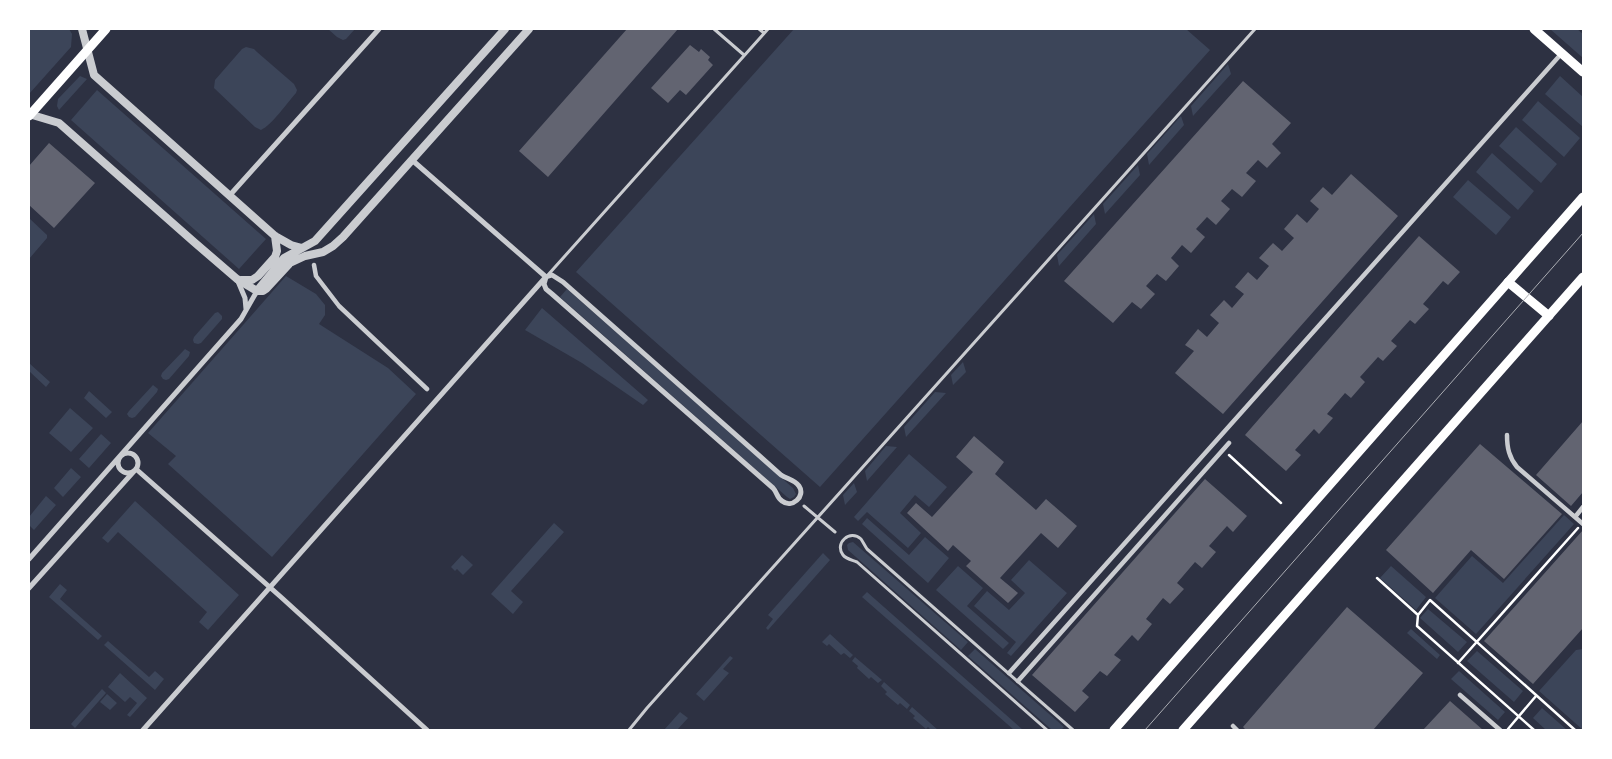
<svg xmlns="http://www.w3.org/2000/svg" width="1612" height="759" font-family="'Source Sans 3',sans-serif">
  <style>
    .green { fill: #3c4559 }
    .building { fill: #626471 }
    .lines { fill: none; stroke-linecap: round; stroke-linejoin: round }
    .path { stroke: #fff; stroke-width: 2.5 }
    .service { stroke: #caccd0; stroke-width: 3 }
    .pedestrian { stroke: #caccd0; stroke-width: 4.5 }
    .minor { stroke: #caccd0; stroke-width: 5 }
    .tertiary { stroke: #caccd0; stroke-width: 8 }
    .secondary { stroke: #fff; stroke-width: 9 }
    .primary { stroke: #fff; stroke-width: 9 }
    .tram { stroke: #abadb3; stroke-width: 1 }
  </style>
  <rect width="100%" height="100%" fill="#2d3142"/>
  <path class="green" d="M29 29H69L72 34 71 47 29 94Z
    M328 29H355L346 39 343 40 337 37Z
    M794 29H1186L1210 50 820 487 576 272Z
    M1550 29H1577L1583 34V58Z
    M246 47 254 49 257 52 294 84 297 90 296 93C287 103 272 125 261 130L255 127 214 88 215 80 242 49Z
    M1228 64 1231 74 1193 116 1191 106Z
    M80 76 87 79 59 110 57 106 58 99Z
    M1560 76 1583 97V127L1545 94Z
    M97 90 266 239 239 269 71 120Z
    M1538 101 1580 138 1564 157 1522 120Z
    M1181 116 1184 125 1149 165 1147 154Z
    M1516 127 1557 164 1541 183 1499 146Z
    M1492 153 1534 191 1518 210 1476 172Z
    M1138 165 1140 175 1105 214 1103 204Z
    M1468 180 1511 217 1496 235 1453 197Z
    M1094 214 1096 224 1059 266 1057 255Z
    M29 218 47 235V238L29 259Z
    M286 276 316 294 325 305V315L319 324 388 368 416 394 272 557 168 464 176 456 148 433Z
    M567 289 793 488 796 494 794 497 790 499 787 497 560 297Z
    M542 308 648 400 643 405 582 363 525 330Z
    M218 312 222 316V319L201 343 198 344 194 343 193 340 194 337 215 313Z
    M185 349 190 352 189 356 169 379 166 380 163 379 161 376 162 373Z
    M963 362 966 372 953 385 951 375Z
    M29 363 50 382 46 387 29 371Z
    M153 385 158 389 157 392 135 417 132 418 129 417 127 414 129 411Z
    M89 391 112 412 106 418 84 398Z
    M935 392 946 393 906 437 904 427Z
    M70 408 93 428 71 452 49 433Z
    M101 434 111 443 89 468 79 459Z
    M886 446 897 447 867 481 865 471Z
    M909 454 947 487 929 507 915 495 900 513 921 533 908 548 867 512 858 521 854 517Z
    M71 468 81 477 63 497 54 488Z
    M854 483 857 492 845 505 843 495Z
    M46 496 56 505 34 530 29 525V517Z
    M135 501 239 595 208 630 199 622 207 612 118 532 108 543 102 538Z
    M1564 515 1574 524 1476 634 1435 598 1472 556 1503 583Z
    M867 518 909 555 925 537 949 558 928 583 862 524Z
    M554 523 564 532 511 591 523 602 513 614 491 594Z
    M853 542 968 642 961 650 848 550 847 545 849 543Z
    M823 553 830 560 768 630 766 628 773 619 768 615Z
    M462 555 473 565 463 575 457 569 455 571 451 567Z
    M1029 560 1067 593 1011 656 1007 653 1016 642 974 606 987 591 1009 610 1025 593 1011 580Z
    M958 566 983 588 967 606 1009 643 1003 649 936 590Z
    M1391 566 1426 597 1416 610 1380 578Z
    M60 584 67 590 60 599 102 636 98 640 49 597Z
    M867 592 1023 730H1014L862 597Z
    M1428 609 1467 642 1458 652 1420 618Z
    M1411 629 1440 655 1437 659 1407 633Z
    M830 634 853 655 850 658 844 653 841 655 829 644 827 646 822 642Z
    M108 641 149 677 155 671 164 679 155 690 104 645Z
    M975 649 1064 727 1061 730H1052L968 656Z
    M1583 649V730L1539 691 1576 650Z
    M1477 651 1523 691 1514 702 1467 661Z
    M730 656 733 658 723 669 729 673 704 701 696 694Z
    M855 657 882 680 878 683 871 677 869 679 857 668 858 666 852 661Z
    M1459 671 1505 712 1498 720 1451 679Z
    M120 673 147 698 130 717 127 715 137 703 130 697 125 702 108 687Z
    M884 682 910 705 907 709 900 703 898 705 885 694 887 692 881 686Z
    M102 689 106 693 75 728 71 724Z
    M107 694 117 703 110 710 100 702Z
    M912 707 938 730H931L928 727 926 729 913 718 915 716 909 711Z
    M1542 708 1567 730H1546L1533 718Z
    M680 712 688 718 677 730H664Z"/>
  <path class="building" d="M627 29H678L548 177 519 151Z
    M690 45 699 52 701 49 710 57 708 60 713 65 686 95 680 90 668 103 651 88Z
    M1243 81 1291 123 1272 144 1281 153 1267 168 1258 160 1246 173 1256 181 1242 197 1232 189 1221 201 1230 209 1216 225 1207 217 1196 229 1205 237 1191 253 1182 245 1171 258 1179 266 1166 281 1157 274 1146 286 1155 294 1141 309 1132 302 1113 323 1064 281Z
    M49 143 95 183 54 228 29 205V166Z
    M1351 174 1398 216 1223 414 1175 373 1194 351 1185 345 1198 329 1207 337 1219 323 1210 315 1224 300 1232 308 1244 294 1235 287 1248 272 1257 280 1269 266 1259 258 1273 243 1282 251 1294 238 1284 229 1297 214 1307 223 1319 209 1310 201 1323 187 1332 195Z
    M1419 236 1460 272 1448 285 1443 281 1423 304 1429 309 1415 324 1410 320 1391 341 1397 346 1383 361 1378 357 1360 377 1365 382 1351 398 1345 393 1327 414 1333 418 1319 434 1314 429 1295 450 1301 455 1286 471 1245 435Z
    M1583 421V492L1571 506 1536 475Z
    M974 436 1004 462 995 474 1036 510 1046 499 1077 526 1058 548 1041 533 1000 578 1018 593 1008 603 966 566 971 561 953 545 948 551 907 513 916 503 932 517 973 472 956 457Z
    M1480 444 1562 514 1504 579 1471 550 1433 593 1386 550Z
    M1205 479 1247 516 1233 532 1227 526 1209 546 1216 552 1202 568 1195 562 1177 583 1184 589 1170 604 1163 598 1146 619 1152 624 1138 641 1132 635 1114 655 1121 660 1107 676 1100 671 1082 691 1089 697 1075 712 1032 675Z
    M1583 530V628L1533 684 1484 641Z
    M1347 607 1423 673 1373 730H1246L1243 727Z
    M1450 701 1483 730H1423Z"/>
  <g class="lines">
    <path class="path" d="M1229 455 1281 503
      M1377 578 1418 615
      M1458 663 1578 528
      M1508 729 1536 696
      M1534 730 1417 626 1418 615 1430 600 1575 730"/>
    <path class="service" d="M714 29 744 55
      M759 29 764 33
      M547 276 768 29
      M804 506 835 532
      M629 730 647 708 1255 29
      M1047 730 857 562C852 560 846 559 843 555 834 543 850 529 861 539 863 542 865 546 867 549L1073 730"/>
    <path class="pedestrian" d="M314 265 316 276 339 306 427 389
      M1507 435C1507 448 1509 457 1517 467L1583 524
      M1575 517 1583 507
      M1009 673 1562 53
      M1018 681 1229 443
      M1460 695 1500 730
      M1233 726 1237 730"/>
    <path class="minor" d="M412 160 546 277
      M230 195 379 29
      M552 275 563 282 781 475C787 479 795 480 799 486 806 496 792 509 782 501 777 498 777 492 773 488L552 294 546 289 544 284 546 277Z
      M237 279 245 298 246 309
      M118 463a10 10 0 1 1 20 0a10 10 0 1 1-20 0Z
      M29 559 241 319 257 291
      M29 588 136 469 282 598 427 730
      M143 730 544 279"/>
    <path class="tertiary" d="M82 29 94 75 275 236 291 245 302 248
      M29 114 59 123 194 242 237 279 257 291
      M241 280H252L258 276 275 257 277 251 275 236
      M257 291H263L266 289 290 263 305 256 323 252 333 246 343 237 529 29
      M257 291 284 258 315 241 505 29"/>
    <path class="secondary" d="M1534 29 1583 72
      M1508 282 1549 316"/>
    <path class="primary" d="M29 116 106 29
      M1114 730 1583 197
      M1183 730 1583 277"/>
    <path class="tram" d="M1145 730 1583 233"/>
  </g>
  <rect width="1612" height="759" fill="none" stroke="#ffffff" stroke-width="60"/>
</svg>
